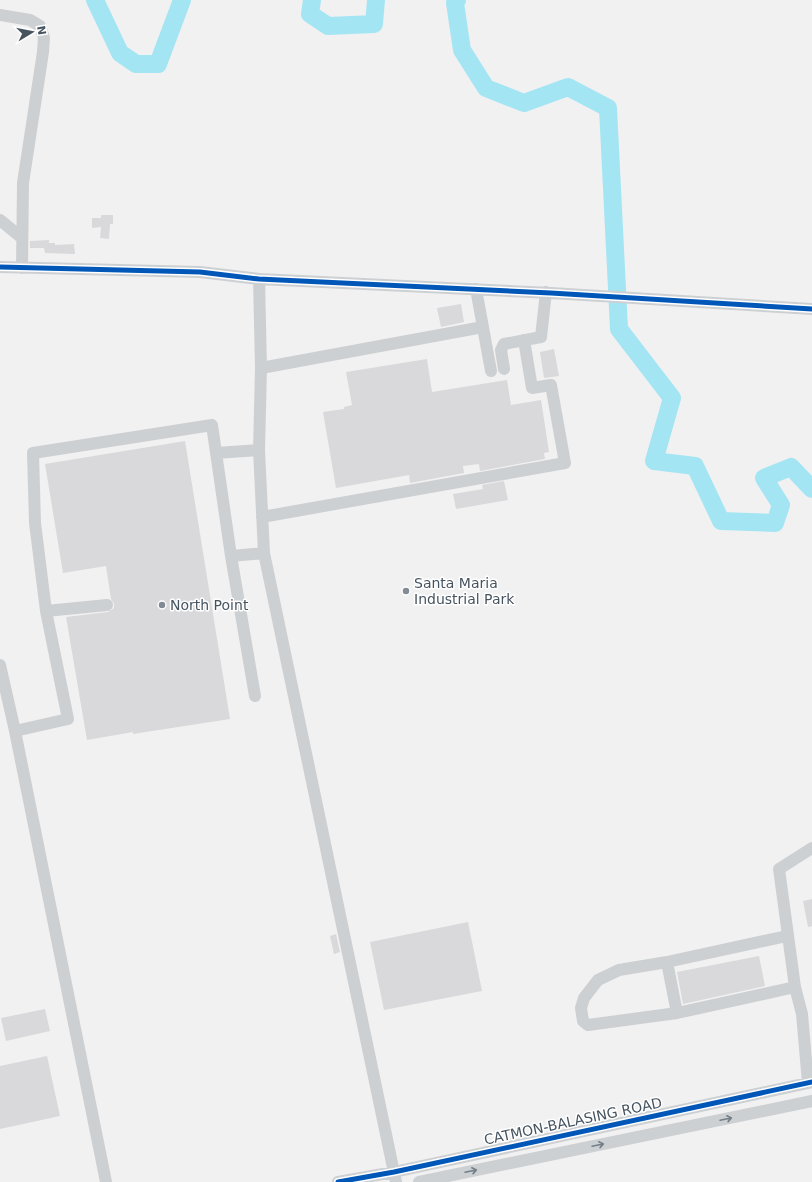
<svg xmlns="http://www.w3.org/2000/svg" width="812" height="1182" font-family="'DejaVu Sans',sans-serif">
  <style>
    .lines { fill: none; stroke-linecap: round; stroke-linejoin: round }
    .river { stroke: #a4e5f4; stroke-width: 18 }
    .building { fill: #d9d9db }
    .minor { stroke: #cdd0d2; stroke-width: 12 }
    .cycleway-casing { stroke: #fff; stroke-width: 8 }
    .cycleway { stroke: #0057b8; stroke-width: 5 }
    .oneway { stroke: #757f88 }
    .poi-dot { fill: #828b93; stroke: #fff; stroke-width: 1.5 }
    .labels { text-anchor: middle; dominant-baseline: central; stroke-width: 3; stroke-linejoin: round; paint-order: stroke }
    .poi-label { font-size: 14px; fill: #465460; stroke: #fff; text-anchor: start }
    .street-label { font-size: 14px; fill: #465460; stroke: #fff }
  </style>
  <rect width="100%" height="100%" fill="#f2f1f1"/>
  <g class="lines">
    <path class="river" d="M95 0 120 53 136 64H158L182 0
      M312 0 310 14 328 26 374 24 376 0
      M457 0 455 3 462 50 486 88 524 103 568 87 608 108 619 329 672 398 654 461 695 466 721 521 775 523 781 505 764 478 791 467 812 489"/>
  </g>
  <path class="building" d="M101 215H113V224H110L109 239 100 238 101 227 92 228V218H101Z
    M49 240V243H55V245L74 244 75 254 45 253 44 248H30V241Z
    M461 304 464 322 441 327 437 308Z
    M554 349 559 376 544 378 540 352Z
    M427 359 432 392 507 380 511 405 541 400 549 452 544 453 545 459 480 471 479 464 463 466 464 473 410 483 409 475 336 488 323 412 344 409V407L352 405 346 372Z
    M185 441 230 719 133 734V732L87 740 66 617 108 612 114 608V604L111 599 106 566 63 573 45 464Z
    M504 481 508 500 456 509 453 494 483 489 482 485Z
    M812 899V926L808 927 803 901Z
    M468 922 482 991 384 1010 370 942Z
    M336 934 340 952 334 954 330 936Z
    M759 956 765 986 683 1004 677 972Z
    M45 1009 50 1031 6 1041 1 1018Z
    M47 1056 60 1116 0 1129V1066Z"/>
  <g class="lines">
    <path class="minor" d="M0 15 30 20 40 26 44 38 43 52 23 183 22 268
      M0 220 22 238
      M0 267 200 272 259 279 551 293 812 309
      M259 279 261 368 259 450 264 553 396 1182
      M476 289 491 371
      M261 368 483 327
      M504 369 501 350 504 344 541 337 546 292
      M216 453 259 450
      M262 517 565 463 551 385 532 388 524 340
      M231 556 264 553
      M46 611 107 605
      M0 665 15 731 106 1182
      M15 731 68 719 46 611 35 523 33 453 212 425 231 556 255 696
      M787 936 667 962 619 970 598 980 584 998 581 1008 583 1021 588 1025 677 1013 795 987
      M667 962 677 1013
      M808 1083 802 1014 795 987 779 869 812 848
      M338 1182 394 1172 812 1082
      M419 1182 812 1101"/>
    <defs>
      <path id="cycleway" d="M0 267 200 272 259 279 551 293 812 309
        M338 1182 394 1172 812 1082"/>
    </defs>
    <use href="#cycleway" class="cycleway-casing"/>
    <use href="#cycleway" class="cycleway"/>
  </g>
  <defs><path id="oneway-shaft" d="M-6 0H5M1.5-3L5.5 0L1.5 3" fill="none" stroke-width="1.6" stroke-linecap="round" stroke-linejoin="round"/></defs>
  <g class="oneway">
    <use href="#oneway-shaft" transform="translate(726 1119) rotate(-12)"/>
    <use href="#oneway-shaft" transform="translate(598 1145) rotate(-12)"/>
    <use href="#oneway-shaft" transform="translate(471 1171) rotate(-12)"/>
  </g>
  <g class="poi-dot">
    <circle cx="406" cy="591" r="4"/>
    <circle cx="162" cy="605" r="4"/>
  </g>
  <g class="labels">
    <g class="poi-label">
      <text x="414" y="583">Santa Maria<tspan x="414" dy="16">Industrial Park</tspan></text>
      <text x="170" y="605">North Point</text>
    </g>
    <g class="street-label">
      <text transform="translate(573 1121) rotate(-12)">CATMON-BALASING ROAD</text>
    </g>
  </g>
  <g transform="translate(32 32) rotate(80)" stroke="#ffffff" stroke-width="3" paint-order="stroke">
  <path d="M0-3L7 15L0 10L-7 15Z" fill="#465460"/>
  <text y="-6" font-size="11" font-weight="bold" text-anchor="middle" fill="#465460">N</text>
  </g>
</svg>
